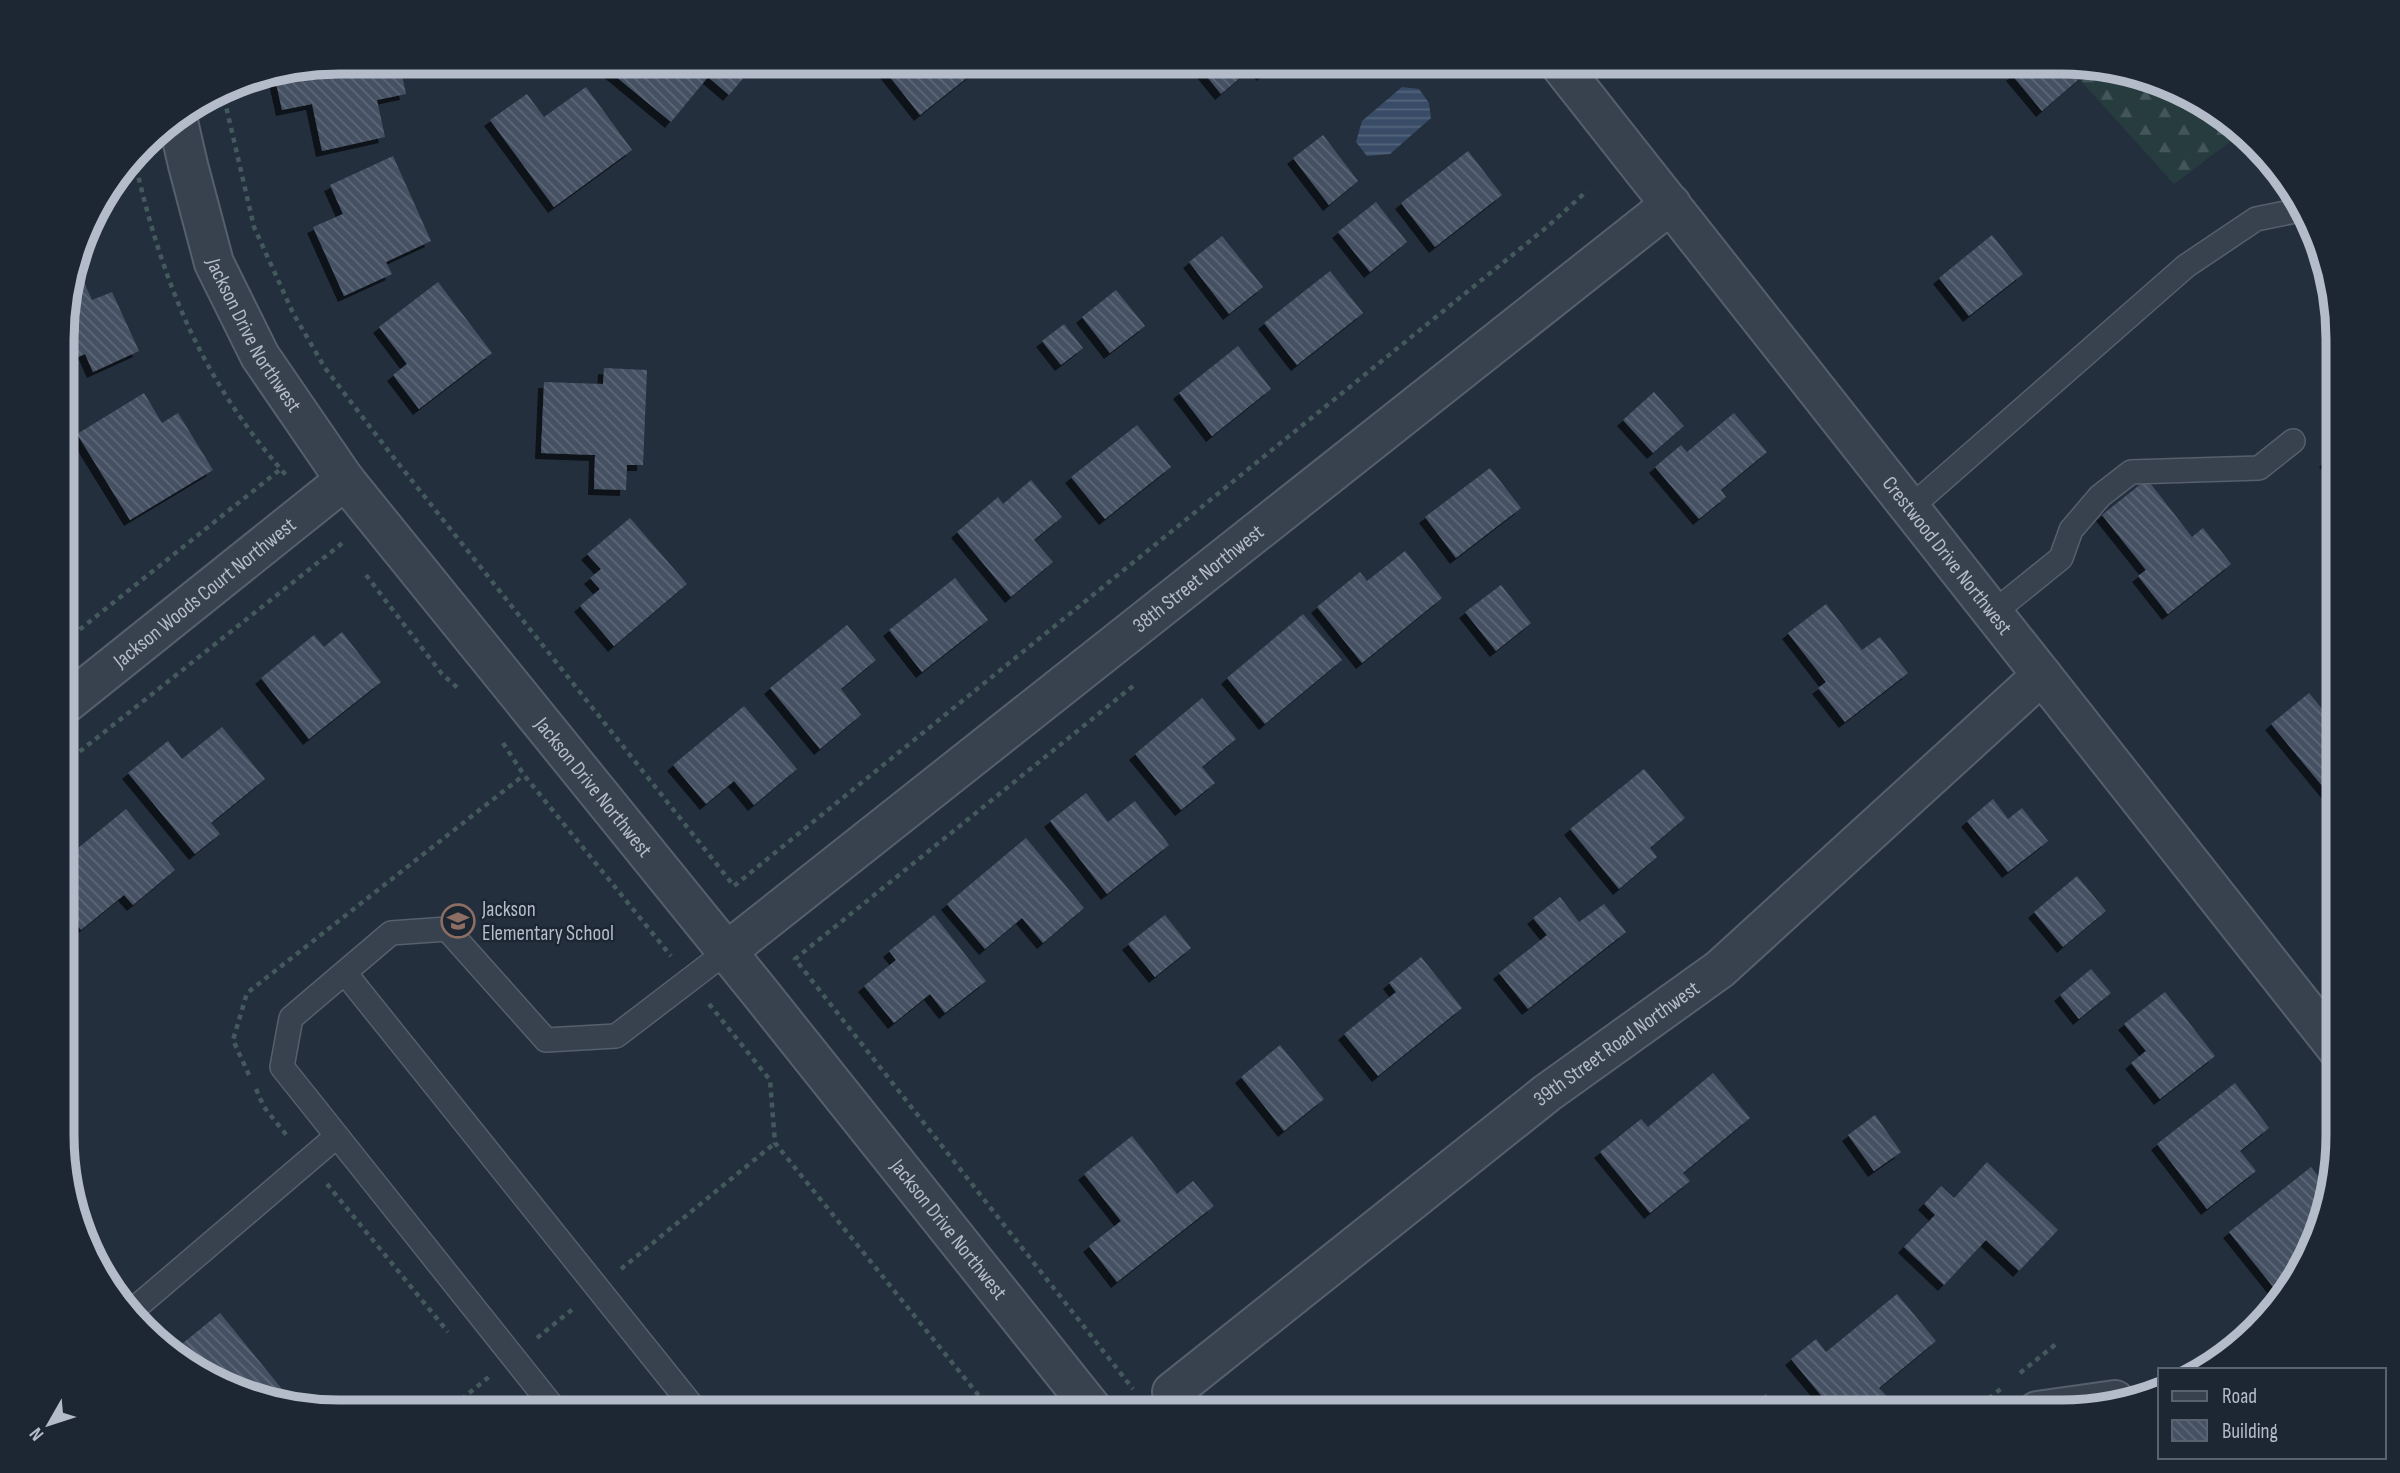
<svg xmlns="http://www.w3.org/2000/svg" width="2400" height="1473" font-family="'Sofia Sans Condensed',sans-serif">
  <style>
    .forest { fill: url(#forest-firs) }
    .water { fill: url(#water-rules) }
    .building { fill: url(#building-back-hatch); filter: url(#shadow) }
    .lines { fill: none; stroke-linecap: round; stroke-linejoin: round }
    .lane-casing { stroke: #565f6c; stroke-width: 26 }
    .street-casing { stroke: #565f6c; stroke-width: 42 }
    .path { stroke: #44595c; stroke-width: 4.5; stroke-dasharray: 5 5; stroke-linecap: butt }
    .lane { stroke: #38414e; stroke-width: 23 }
    .street { stroke: #38414e; stroke-width: 38 }
    .labels { text-anchor: middle; dominant-baseline: central; stroke-width: 5; stroke-linejoin: round; paint-order: stroke }
    .street-label { font-size: 21px; fill: #b4bcc9; stroke: #1d2633 }
    .poi-label { font-size: 21px; fill: #b4bcc9; stroke: #1d2633; text-anchor: start }
    .rim { fill: none; stroke: #b4bcc9; stroke-width: 9 }
  </style>
  <defs>
    <pattern id="forest-firs" width="22" height="20" patternUnits="userSpaceOnUse" patternTransform="scale(1.75)"><rect width="22" height="20" fill="#263c3f"/><path d="M5 1l3.5 6h-7zM16 11l3.5 6h-7z" fill="#435659"/></pattern>
    <pattern id="water-rules" width="6" height="5" patternUnits="userSpaceOnUse" patternTransform="scale(1.75)"><rect width="6" height="5" fill="#394c67"/><path d="M0 2.5h6" fill="none" stroke="#53647b"/></pattern>
    <pattern id="building-back-hatch" width="6" height="6" patternUnits="userSpaceOnUse" patternTransform="scale(1.75)"><rect width="6" height="6" fill="#455162"/><path d="M-1 5l2 2M0 0l6 6M5-1l2 2" fill="none" stroke="#5d6877"/></pattern>
    <filter id="shadow"><feDropShadow dx="-6" dy="6" stdDeviation="0" flood-color="#0009"/></filter>
  </defs>
  <rect width="100%" height="100%" fill="#242f3e"/>
  <path class="forest" d="M2064 62 2134 71 2215 108 2240 134 2174 184Z"/>
  <path class="water" d="M1402 87 1419 89 1429 103 1431 118 1390 154 1367 156 1356 142 1362 121Z"/>
  <path class="building" d="M339 61H399L406 94 377 100 385 137 322 151 312 104 282 110 274 74Z
    M597 61H729L746 75 729 95 708 77 671 122Z
    M900 61H988L920 115 886 72Z
    M1194 61H1279L1263 75 1254 66 1221 94Z
    M2029 61 2076 63 2085 74 2042 111 2012 75Z
    M586 87 632 150 554 207 490 120 527 94 544 117Z
    M1323 135 1358 181 1329 205 1293 158Z
    M1468 151 1502 195 1435 247 1401 203Z
    M393 156 431 241 386 262 392 274 344 296 313 227 343 214 330 185Z
    M1376 202 1407 242 1370 272 1338 232Z
    M1992 235 2023 274 1969 316 1939 278Z
    M1222 236 1263 287 1229 314 1189 262Z
    M76 264 92 300 112 292 139 351 93 372 85 354 64 363V303Z
    M1330 271 1363 313 1297 365 1264 323Z
    M438 282 492 353 419 409 393 375 407 364 379 327Z
    M1116 290 1145 326 1110 353 1082 317Z
    M1064 324 1083 348 1061 365 1042 341Z
    M1238 346 1271 389 1212 436 1179 393Z
    M604 368 647 370 643 465H627L626 490 594 489 595 455 541 453 544 382 603 384Z
    M1654 392 1684 426 1653 453 1623 420Z
    M144 393 162 423 178 413 213 470 130 520 77 434Z
    M1734 413 1767 452 1721 490 1726 497 1699 519 1655 467 1681 445 1687 452Z
    M1137 425 1171 467 1105 519 1071 477Z
    M2338 450V477L2325 461Z
    M1490 468 1521 508 1456 558 1425 517Z
    M2147 479 2192 537 2203 528 2231 564 2168 614 2138 576 2146 570 2102 515Z
    M1031 480 1062 517 1034 540 1053 562 1011 597 957 532 998 497 1003 504Z
    M630 518 687 584 614 646 580 606 600 589 590 578 601 569 587 554Z
    M1405 551 1442 598 1362 663 1317 607 1360 572 1367 581Z
    M955 578 988 620 922 672 889 630Z
    M1501 585 1531 623 1496 651 1465 612Z
    M1826 604 1862 650 1880 637 1908 673 1845 722 1818 688 1826 682 1788 633Z
    M1303 614 1342 660 1265 724 1227 678Z
    M847 625 876 660 841 689 861 715 820 749 770 688Z
    M342 632 381 682 309 739 261 678 314 635 324 647Z
    M2309 693 2338 728V805L2271 724Z
    M1202 698 1236 739 1202 767 1215 783 1181 810 1135 754Z
    M744 706 797 769 754 805 734 781 706 804 673 765Z
    M222 727 265 779 211 823 220 834 195 854 128 773 168 741 182 759Z
    M1644 769 1685 818 1650 848 1657 857 1619 889 1570 829Z
    M1086 793 1108 822 1135 801 1169 845 1107 894 1050 821Z
    M1993 799 2008 819 2022 808 2048 841 2008 872 1967 821Z
    M126 809 175 870 133 905 124 895 81 930 64 908V843L72 853Z
    M1026 838 1084 908 1043 943 1022 918 985 949 947 904Z
    M2077 876 2106 911 2063 947 2034 912Z
    M1560 897 1579 922 1604 904 1626 932 1528 1009 1499 973 1547 935 1533 918Z
    M934 915 986 981 945 1013 930 994 894 1023 864 986 896 960 889 951Z
    M1165 915 1191 948 1155 977 1128 944Z
    M1421 957 1462 1008 1378 1076 1344 1034 1396 992 1389 983Z
    M2091 969 2111 993 2079 1019 2060 995Z
    M2165 992 2215 1056 2160 1099 2131 1063 2146 1051 2124 1024Z
    M1280 1045 1324 1099 1284 1131 1241 1077Z
    M1713 1073 1750 1118 1683 1173 1690 1181 1650 1213 1600 1152 1641 1119 1648 1127Z
    M2235 1083 2269 1128 2240 1151 2256 1171 2207 1209 2157 1144Z
    M1875 1115 1901 1152 1874 1171 1848 1135Z
    M1132 1136 1177 1194 1193 1181 1214 1206 1117 1282 1089 1246 1121 1221 1084 1174Z
    M1987 1162 2058 1230 2019 1271 1986 1240 1944 1285 1904 1247 1935 1215 1924 1204 1941 1186 1954 1198Z
    M2311 1167 2330 1191 2324 1223 2292 1288 2282 1298 2229 1232Z
    M1897 1294 1936 1341 1879 1388 1889 1399 1875 1411H1834L1791 1359 1816 1339 1826 1352Z
    M220 1313 295 1405 250 1397 185 1365 172 1352Z
    M1766 1394 1780 1411H1745Z"/>
  <g class="lines">
    <defs>
      <path id="lane" d="M1910 508 2186 266 2256 219 2305 209
        M1993 613 2061 558 2071 530 2100 496 2131 472 2259 468 2293 441
        M345 973 697 1412
        M133 1310 337 1136
        M557 1412 282 1067 291 1018 391 933 447 929 546 1040 616 1036 726 952"/>
      <g id="street">
        <path id="s1" d="M1557 61 2338 1050"/>
        <path id="s2" d="M177 117 188 165 214 263 260 356 345 480 758 990 1094 1411"/>
        <path id="s3" d="M64 705 345 480"/>
        <path id="s4" d="M726 952 1671 204"/>
        <path id="s5" d="M1172 1392 1547 1093 1720 969 2042 675"/>
        <path d="M2037 1411 2115 1400"/>
      </g>
    </defs>
    <use href="#lane" class="lane-casing"/>
    <use href="#street" class="street-casing"/>
    <path class="path" d="M222 89 254 227 293 313 325 368 390 453 734 886 1547 227 1587 191
      M134 158C162 282 201 379 286 475
      M366 575 442 674 460 690
      M64 642 282 468
      M1133 686 795 959 1133 1389
      M503 743 524 775 671 956
      M64 764 345 541
      M709 1004 770 1080 775 1143 992 1412
      M249 1075 233 1040 247 993 524 775
      M256 1089 264 1107 288 1137
      M327 1184 448 1332
      M621 1269 775 1143
      M537 1338 574 1308
      M2020 1373 2056 1344
      M1973 1411 2002 1388
      M446 1412 490 1376"/>
    <use href="#lane" class="lane"/>
    <use href="#street" class="street"/>
  </g>
  <defs>
    <symbol id="school-ring" viewBox="-11 -11 22 22"><circle r="9.5" fill="#1d2633" stroke="#8d6e63" stroke-width="1.5"/><path d="M0-5L7-2L0 1L-7-2ZM-4 1L0 2.5L4 1V4Q0 6-4 4Z" fill="#8d6e63"/></symbol>
  </defs>
  <g fill-rule="evenodd">
    <use href="#school-ring" x="439" y="902" width="38" height="38"/>
  </g>
  <g class="labels">
    <g class="street-label">
      <text stroke="none"><textPath href="#s2" startOffset="233">Jackson Drive Northwest</textPath></text>
      <text stroke="none"><textPath href="#s1" startOffset="630">Crestwood Drive Northwest</textPath></text>
      <text stroke="none"><textPath href="#s4" startOffset="602">38th Street Northwest</textPath></text>
      <text stroke="none"><textPath href="#s3" startOffset="180">Jackson Woods Court Northwest</textPath></text>
      <text stroke="none"><textPath href="#s2" startOffset="800">Jackson Drive Northwest</textPath></text>
      <text stroke="none"><textPath href="#s5" startOffset="565">39th Street Road Northwest</textPath></text>
      <text stroke="none"><textPath href="#s2" startOffset="1367">Jackson Drive Northwest</textPath></text>
    </g>
    <g class="poi-label">
      <text x="482" y="909">Jackson<tspan x="482" dy="24">Elementary School</tspan></text>
    </g>
  </g>
  <path d="M0 0H2400V1473H0ZM339 74H2061A265 265 0 0 1 2326 339V1135A265 265 0 0 1 2061 1400H339A265 265 0 0 1 74 1135V339A265 265 0 0 1 339 74Z" fill="#1d2633" fill-rule="evenodd"/>
  <path class="rim" d="M339 74H2061A265 265 0 0 1 2326 339V1135A265 265 0 0 1 2061 1400H339A265 265 0 0 1 74 1135V339A265 265 0 0 1 339 74Z"/>
  <rect x="2158" y="1368" width="228" height="91" fill="#1d2633" stroke="#59626f" stroke-width="2"/>
  <rect x="2172" y="1391" width="35" height="10" fill="#38414e" stroke="#59626f" stroke-width="2"/>
  <text x="2222" y="1403" font-size="21" fill="#b4bcc9">Road</text>
  <rect x="2172" y="1420" width="35" height="21" fill="url(#building-back-hatch)" stroke="#59626f" stroke-width="2"/>
  <text x="2222" y="1438" font-size="21" fill="#b4bcc9">Building</text>
  <g transform="translate(49 1424) rotate(231)" stroke="#1d2633" stroke-width="5" paint-order="stroke">
  <path d="M0-5L12 26L0 18L-12 26Z" fill="#b4bcc9"/>
  <text y="-10" font-size="19" font-weight="bold" text-anchor="middle" fill="#b4bcc9">N</text>
  </g>
</svg>
